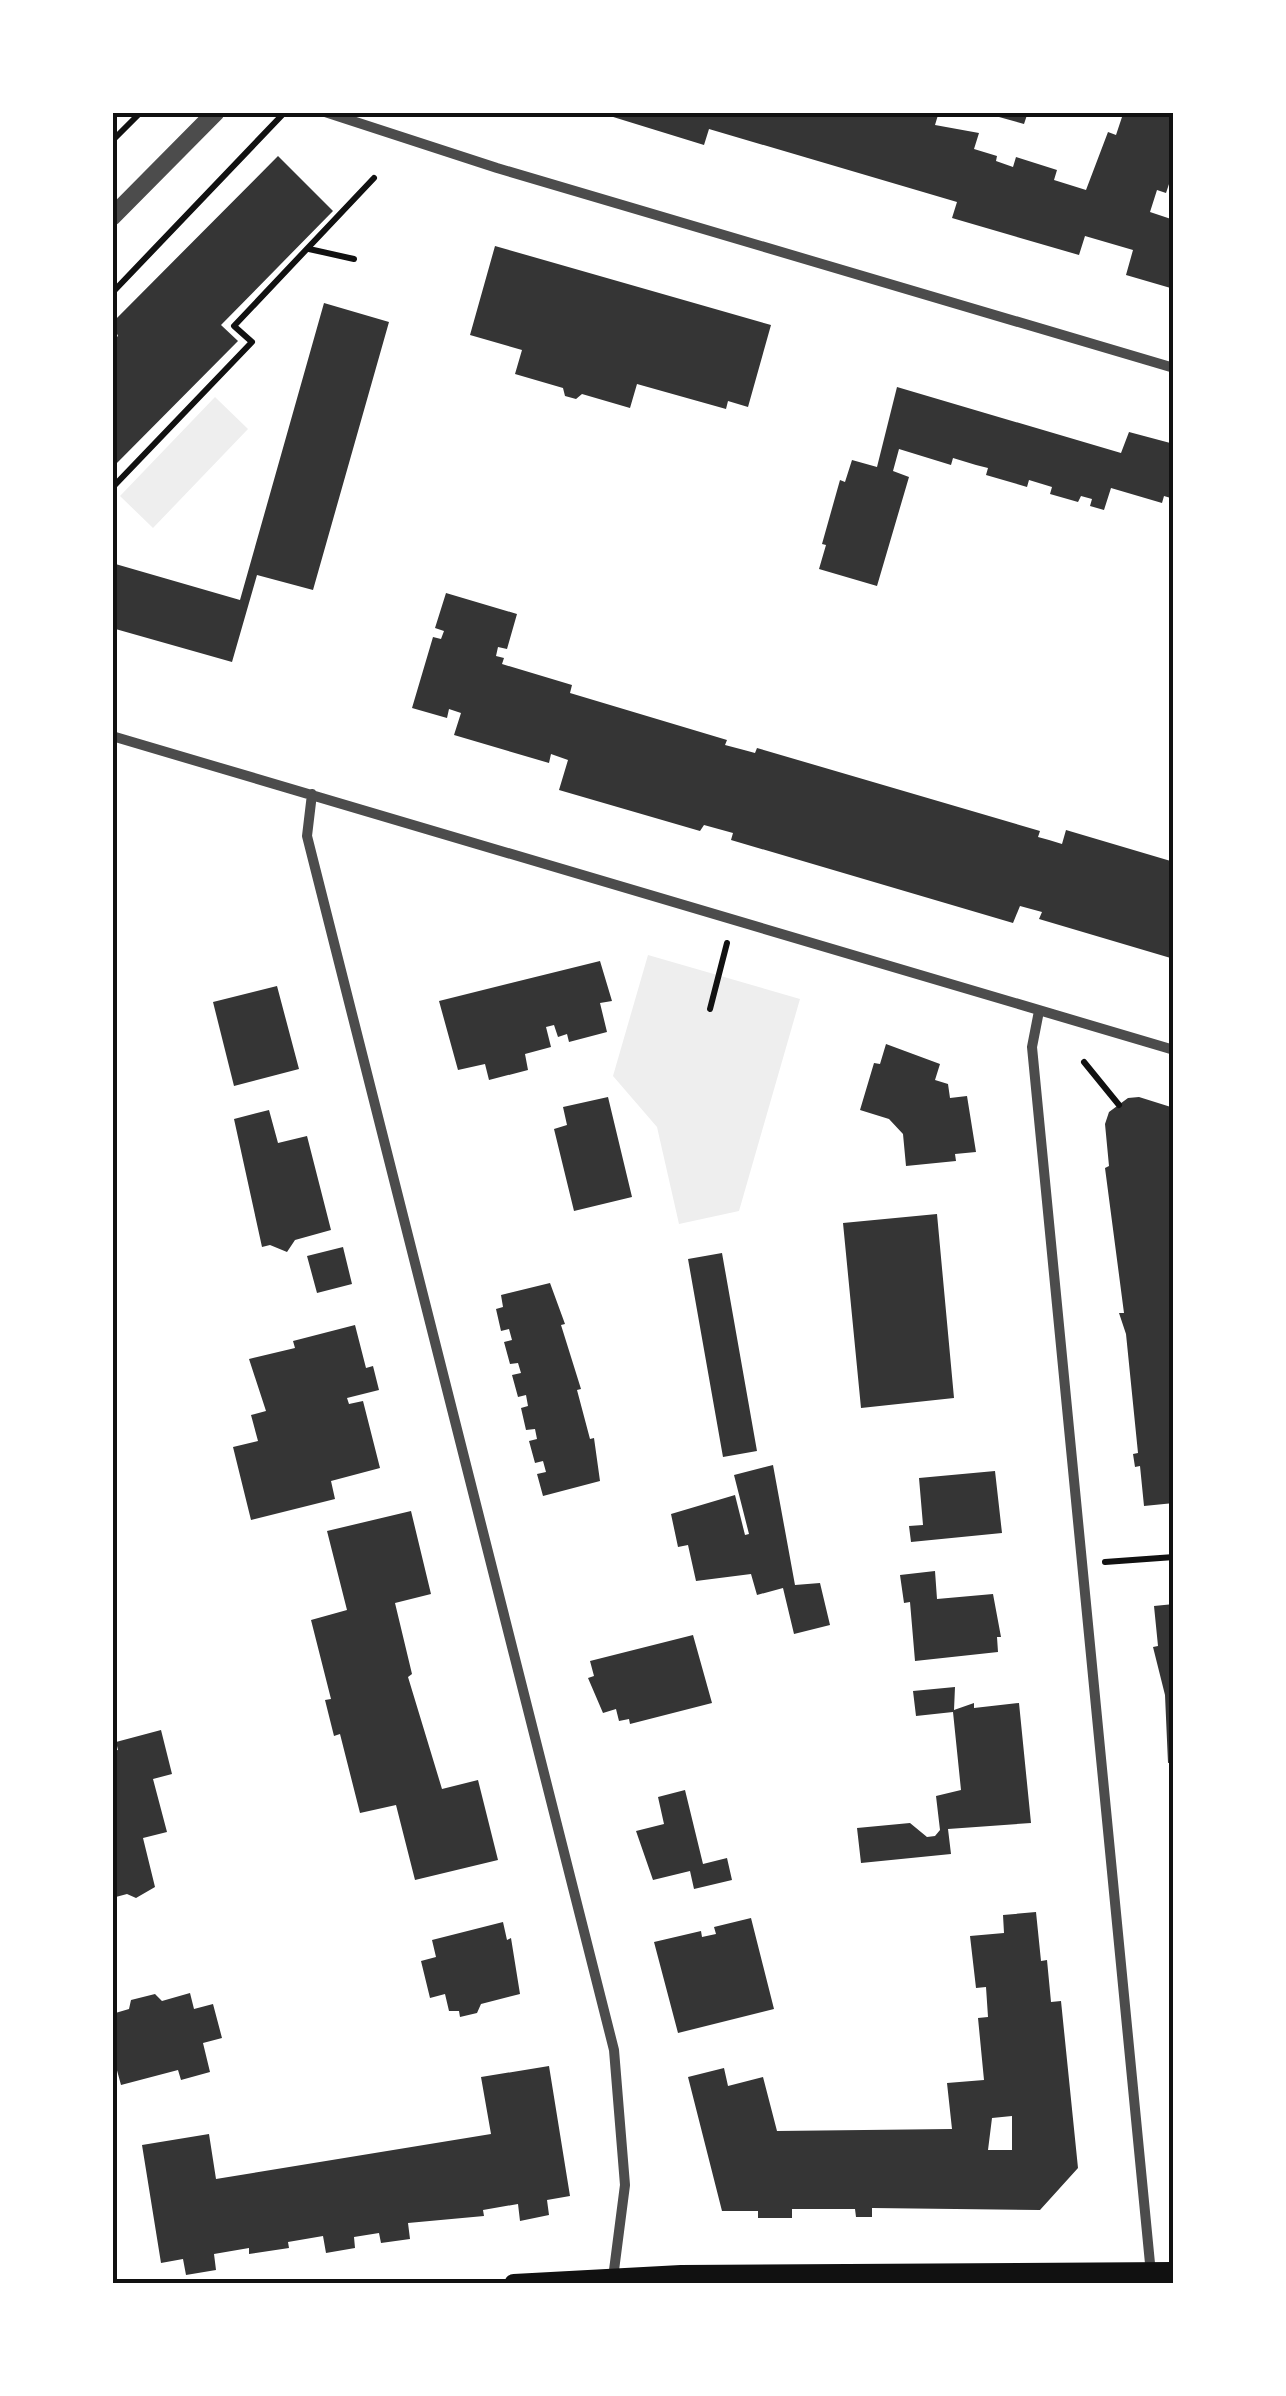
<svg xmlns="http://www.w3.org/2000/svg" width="1286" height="2396" font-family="Cabin,sans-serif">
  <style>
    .green { fill: #eee }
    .building { fill: #353535; fill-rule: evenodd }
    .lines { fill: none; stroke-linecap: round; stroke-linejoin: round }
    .path { stroke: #111; stroke-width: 6 }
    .minor { stroke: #4c4c4c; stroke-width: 10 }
    .tertiary { stroke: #4c4c4c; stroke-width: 18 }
    .secondary { stroke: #111; stroke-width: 20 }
    .neatline { fill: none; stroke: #111; stroke-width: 4 }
  </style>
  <rect width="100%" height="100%" fill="#fff"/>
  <path class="green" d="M215 397 248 429 153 528 120 496Z
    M648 955 800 999 739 1211 679 1224 657 1127 613 1076Z"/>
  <path class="building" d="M597 112H928L938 115 935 125 979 133 974 149 997 156 996 161 1013 167 1016 157 1057 170 1054 180 1086 190 1108 132 1116 135 1122 117 1111 112H1174L1169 148 1174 149V169L1166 193 1157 190 1150 212 1174 220V289L1126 275 1133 250 1085 236 1079 255 952 218 957 202 709 129 704 145Z
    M1001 112H1028L1024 124 999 117Z
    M278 156 333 211 221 325 238 341 112 468V341L118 336 112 323Z
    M495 246 771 325 748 407 728 401 726 409 637 384 630 408 582 394 576 399 565 396 563 388 515 374 522 350 470 335Z
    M324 303 389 322 313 590 257 575 232 662 112 628V563L240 600Z
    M897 387 1121 453 1129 432 1174 444V499L1164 496 1162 503 1111 488 1104 510 1090 506 1092 499 1081 496 1078 502 1050 494 1052 487 1029 480 1027 487 986 475 988 468 976 465 953 458 951 465 899 449 893 471 909 477 877 586 819 569 826 545 822 544 840 480 845 482 852 460 877 467Z
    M446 593 517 614 507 649 498 647 496 656 504 658 502 664 572 685 570 693 727 740 725 745 744 750 755 753 757 748 1040 831 1038 837 1049 840 1062 844 1066 830 1174 862V959L1039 919 1042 912 1020 906 1013 923 731 840 733 833 704 825 700 831 559 790 568 760 551 754 549 763 454 735 461 713 449 709 447 718 412 708 433 637 441 639 444 631 435 628Z
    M600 961 612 1001 600 1003 607 1032 569 1042 567 1034 558 1037 554 1025 546 1027 551 1047 525 1054 528 1070 489 1080 485 1064 458 1070 439 1001Z
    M277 986 299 1069 234 1086 213 1002Z
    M886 1044 940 1064 935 1080 948 1084 950 1098 967 1096 976 1152 955 1154 956 1161 906 1166 903 1134 889 1119 860 1110 874 1063 880 1064Z
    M608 1097 632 1197 574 1211 554 1129 567 1125 563 1107Z
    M1139 1097 1174 1108V1503L1144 1506 1140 1466 1135 1467 1133 1454 1138 1453 1126 1334 1119 1313H1124L1105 1168 1109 1166 1105 1124 1109 1112 1128 1098Z
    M269 1110 278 1143 307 1136 331 1230 295 1240 287 1252 270 1245 262 1247 234 1119Z
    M937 1214 954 1398 861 1408 843 1223Z
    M343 1247 352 1284 317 1293 307 1256Z
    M722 1253 757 1451 723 1457 688 1259Z
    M550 1283 565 1324 561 1325 581 1389 577 1390 590 1439 594 1438 600 1481 543 1496 537 1474 546 1472 543 1461 535 1463 529 1441 537 1439 535 1429 526 1430 521 1408 528 1406 526 1395 518 1397 512 1375 521 1373 518 1363 510 1364 504 1342 512 1340 509 1329 501 1331 496 1309 503 1307 501 1295Z
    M355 1325 366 1368 373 1366 379 1390 347 1398 349 1404 363 1401 380 1468 331 1481 335 1499 251 1520 233 1447 258 1441 251 1415 266 1411 249 1359 295 1348 293 1341Z
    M773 1465 795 1585 820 1583 830 1625 794 1634 783 1588 757 1595 751 1574 696 1581 688 1545 678 1547 671 1514 735 1495 745 1535 749 1534 734 1475Z
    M995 1471 1002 1533 911 1542 909 1526 923 1525 919 1478Z
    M411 1511 431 1594 395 1603 412 1674 408 1677 442 1789 478 1780 498 1860 415 1880 396 1805 360 1813 340 1734 334 1736 325 1700 331 1699 311 1620 347 1610 327 1531Z
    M935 1571 937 1599 993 1594 1001 1637H997L998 1652 915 1661 910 1602 904 1603 900 1575Z
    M1174 1604V1762L1168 1763 1165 1695 1153 1647 1158 1646 1154 1606Z
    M693 1635 712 1703 630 1724 629 1719 619 1721 616 1709 603 1713 588 1678 594 1676 590 1661Z
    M955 1687 954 1710 974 1703V1708L1019 1703 1031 1823 948 1829 951 1854 861 1863 857 1828 910 1823 927 1837 935 1836 940 1830 936 1796 961 1790 953 1712 916 1716 913 1691Z
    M161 1730 172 1774 153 1779 167 1832 143 1838 155 1887 136 1898 127 1894 112 1898V1751L118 1750 116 1742Z
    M685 1790 703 1864 727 1858 732 1880 694 1889 690 1871 653 1880 636 1831 664 1824 658 1797Z
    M1036 1912 1041 1961 1047 1960 1051 2002 1061 2001 1078 2168 1040 2210 872 2208V2217H856L855 2209H792V2218H758V2211H722L688 2077 724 2068 728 2086 763 2077 777 2131 952 2129 947 2083 984 2080 978 2018 988 2017 986 1987 976 1988 970 1936 1004 1933 1003 1915ZM1012 2116V2150H988L992 2118Z
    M751 1918 774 2009 678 2033 654 1942 701 1931 702 1937 716 1934 714 1927Z
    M503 1922 507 1940 511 1938 520 1994 481 2004 477 2013 460 2017 459 2011H449L445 1994 430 1998 421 1961 436 1957 432 1940Z
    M190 1993 194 2009 213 2004 222 2038 203 2043 210 2072 181 2080 178 2070 121 2085 112 2052V2014L129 2009 131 2000 155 1994 162 2001Z
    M549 2066 570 2196 547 2200 549 2215 520 2221 518 2204 483 2210 484 2216 408 2223 410 2239 381 2243 379 2233 354 2237 355 2248 326 2253 323 2236 288 2242 289 2248 249 2254V2248L214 2254 216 2270 186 2275 183 2259 161 2263 142 2145 209 2134 216 2179 491 2134 481 2077Z"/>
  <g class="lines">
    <path class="path" d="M112 141 141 112
      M309 249 354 259
      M112 293 285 112
      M112 488 252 342 234 326 374 178
      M710 1009 727 943
      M1084 1062 1119 1105
      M1105 1562 1174 1557"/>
    <path class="minor" d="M325 112 497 168 1174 368
      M112 736 1174 1050
      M312 794 307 836 614 2050 625 2185 613 2278
      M1039 1011 1032 1047 1152 2284"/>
    <path class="tertiary" d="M112 217 216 112"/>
    <path class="secondary" d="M514 2284 681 2275 1174 2272"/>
  </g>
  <rect width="1286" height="2396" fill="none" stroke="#ffffff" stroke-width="230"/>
  <rect x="115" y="115" width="1056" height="2166" class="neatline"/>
</svg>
